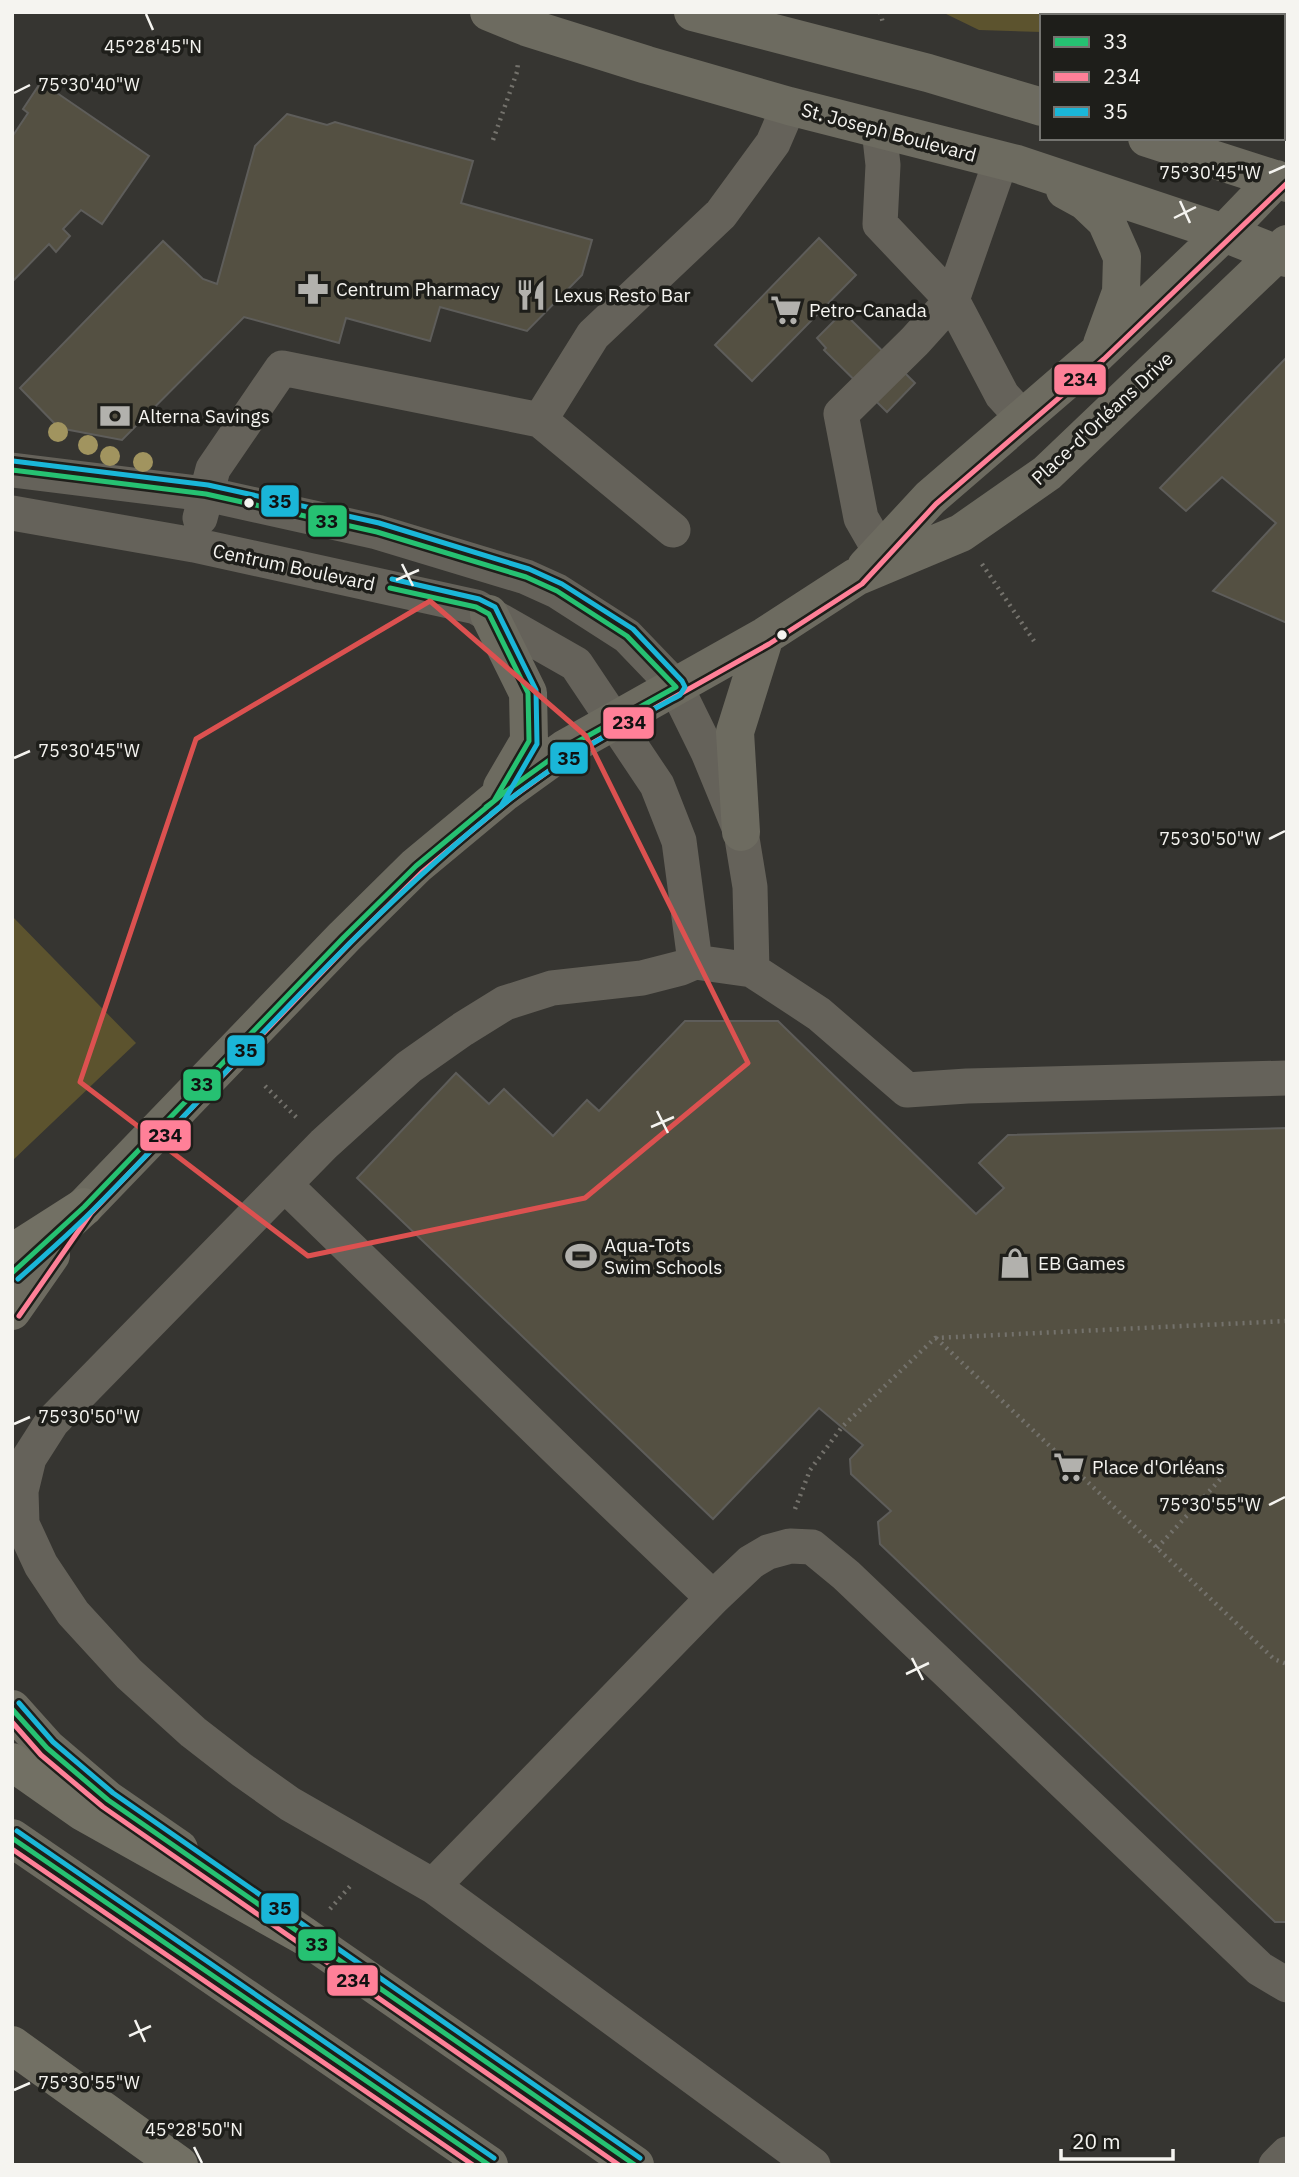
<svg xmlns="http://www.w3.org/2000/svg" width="1299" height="2177" font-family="'IBM Plex Sans',sans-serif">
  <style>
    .green { fill: #5c532e }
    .building { fill: #545042; stroke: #5e5d5a; stroke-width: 2 }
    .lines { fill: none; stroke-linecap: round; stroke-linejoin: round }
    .path { stroke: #74726c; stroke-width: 4.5; stroke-dasharray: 2 5; stroke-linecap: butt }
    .minor { stroke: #65625a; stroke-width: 35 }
    .major { stroke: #6d6b60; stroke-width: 38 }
    .highway { stroke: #727064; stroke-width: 38 }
    .bus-1-casing { stroke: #1e1e1a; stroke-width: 10 }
    .bus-2-casing { stroke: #1e1e1a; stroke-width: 10 }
    .bus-3-casing { stroke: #1e1e1a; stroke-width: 10 }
    .bus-1 { stroke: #26c172; stroke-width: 5 }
    .bus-2 { stroke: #ff8098; stroke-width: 5 }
    .bus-3 { stroke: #1ab6d8; stroke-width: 5 }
    .tree { fill: #a1945f }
    .marked { fill: none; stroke: #dc5150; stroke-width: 5; stroke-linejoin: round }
    .ticks { fill: none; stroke: #f5f4f0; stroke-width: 2.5 }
    .bus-dot { fill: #f5f4f0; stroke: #1e1e1a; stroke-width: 2.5 }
    .labels { text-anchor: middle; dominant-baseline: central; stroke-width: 7; stroke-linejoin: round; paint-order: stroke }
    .street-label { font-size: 19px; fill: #f5f4f0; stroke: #1e1e1a }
    .poi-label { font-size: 19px; fill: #f5f4f0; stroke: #1e1e1a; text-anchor: start }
    .ticks-label { font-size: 18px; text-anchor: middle; fill: #f5f4f0; stroke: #1e1e1a; stroke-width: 7; stroke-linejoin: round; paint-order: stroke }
    .line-badge { stroke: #1e1e1a; stroke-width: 2.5 }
    .pale-badge-label { font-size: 19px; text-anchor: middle; font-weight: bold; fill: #111 }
  </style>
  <rect width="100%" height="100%" fill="#363531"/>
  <path class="green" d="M942 12H1156L1145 16H1042V32L979 30Z
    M12 916 136 1043 12 1161Z"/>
  <path class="building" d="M41 82 149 156 102 224 81 210 63 229 70 236 56 252 49 244 12 282V137L28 113 23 109Z
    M287 114 327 125 335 122 473 161 461 203 592 240 582 275 527 331 440 307 430 341 346 318 339 343 244 317 122 440 59 428 20 388 163 241 203 279 217 284 255 146Z
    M819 238 856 275 752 381 715 345Z
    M843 312 915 383 887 412 824 350 826 348 817 338Z
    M1287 357V623L1213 591 1276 523 1222 477 1186 511 1160 488Z
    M685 1021H778L976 1214 1004 1188 979 1163 1008 1135 1287 1128V1922H1275L880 1544 878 1522 891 1511 851 1474 850 1459 863 1445 819 1408 713 1519 357 1178 456 1073 489 1104 504 1089 553 1136 587 1100 599 1111Z"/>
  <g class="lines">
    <path class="path" d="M880 12 883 23
      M493 140 517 72 518 63
      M982 564 1034 641
      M265 1086 298 1119
      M936 1338 1274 1659 1287 1664
      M795 1509 810 1470 842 1427 935 1338 1287 1321
      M1157 1548 1227 1472
      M330 1909 352 1884"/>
    <path class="minor" d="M879 129 883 165 880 224 952 300 915 341 841 414 861 518 880 551
      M1001 160 952 300 1002 395 1023 418
      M540 420 593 335 721 214 773 143 789 106
      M12 470 206 494 377 532 526 577 557 591 627 636 676 687 708 752 741 832 750 887 752 970
      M12 513 194 545 476 607 576 664 657 785 679 841 695 962
      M200 518 213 469 282 368 540 420 673 530
      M285 1185 566 1458 713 1598
      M433 1886 713 1598 751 1562 768 1552 790 1546 812 1547 846 1575 1260 1969 1287 1985
      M813 2165 433 1886 290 1804 242 1770 193 1732 129 1674 73 1613 41 1565 22 1524 21 1491 29 1458 52 1422 324 1144 409 1067 463 1029 505 1003 552 988 642 978 681 968 695 962 752 970 819 1014 907 1090 967 1086 1287 1078
      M1276 2165 1287 2154"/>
    <path class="major" d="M489 12 526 27 647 65 789 106 1017 164 1224 233 1287 258
      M693 12 928 73 1042 107
      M1147 138 1287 183
      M1065 190 1085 201 1106 221 1122 257 1121 292 1102 344
      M866 567 930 498 1098 353 1224 233 1276 179
      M489 614 528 693 529 741 502 787
      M741 832 735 732 765 636
      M12 1273 84 1207 344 937 416 866 505 792 566 748 765 636 856 577 961 533 1047 473 1287 244
      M12 1311 51 1255
      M12 1709 47 1748 108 1800 179 1849
      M12 1838 489 2165
      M277 1917 635 2165"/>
    <path class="highway" d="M12 1253 84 1207
      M12 1762 83 1812 304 1936
      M12 2045 179 2165"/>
    <defs>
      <path id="bus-1" d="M12 470 206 494 377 532 526 577 557 591 627 636 676 687 566 748 505 792 416 866 344 937 84 1207 12 1273
        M390 588 476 607 489 614 528 693 529 741 494 801 486 807
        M12 1709 47 1748 108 1800 635 2165
        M12 1838 489 2165"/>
      <path id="bus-2" d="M19 1316 91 1213 350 943 422 872 510 799 571 755 769 644 862 584 936 504 1104 359 1287 183
        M12 1722 41 1755 103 1807 619 2165
        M12 1849 473 2165"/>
      <path id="bus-3" d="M13 461 208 485 379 523 529 569 562 584 633 629 682 681 685 687 680 695C621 727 562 758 509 800 356 921 230 1073 92 1211 68 1235 43 1257 18 1279
        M392 579 479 599 495 607 536 690 537 744 501 806 491 814
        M19 1703 53 1742 113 1793 640 2158
        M17 1831 494 2158"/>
    </defs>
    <use href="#bus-1" class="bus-1-casing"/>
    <use href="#bus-2" class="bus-2-casing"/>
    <use href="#bus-3" class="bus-3-casing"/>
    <use href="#bus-1" class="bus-1"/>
    <use href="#bus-2" class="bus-2"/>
    <use href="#bus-3" class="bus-3"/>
  </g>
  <g class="tree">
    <circle cx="58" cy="432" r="10"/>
    <circle cx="88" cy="445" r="10"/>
    <circle cx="110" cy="456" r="10"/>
    <circle cx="143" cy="462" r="10"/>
  </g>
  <path class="marked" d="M430 601 586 736 748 1063 585 1198 308 1256 80 1082 196 739Z"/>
  <path class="ticks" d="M146 14 153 30M14 93 30 85M1269 173 1285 166M1180 201 1190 223M1174 218 1196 207M402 564 413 586M396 580 419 570M14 758 30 751M1269 839 1285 831M657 1111 668 1133M651 1127 674 1117M14 1424 30 1417M1269 1505 1285 1497M912 1658 923 1680M906 1674 929 1663M135 2020 145 2042M129 2036 151 2026M14 2090 30 2083M194 2147 202 2163"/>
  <defs>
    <symbol id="pharmacy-bare" viewBox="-9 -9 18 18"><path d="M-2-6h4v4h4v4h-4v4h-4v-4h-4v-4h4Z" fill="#b2b1ad" stroke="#1e1e1a" stroke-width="2.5" paint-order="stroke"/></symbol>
    <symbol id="restaurant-bare" viewBox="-9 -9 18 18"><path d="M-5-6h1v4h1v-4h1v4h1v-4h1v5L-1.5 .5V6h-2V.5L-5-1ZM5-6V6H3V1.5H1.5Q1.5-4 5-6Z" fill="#b2b1ad" stroke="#1e1e1a" stroke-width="2.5" paint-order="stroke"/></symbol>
    <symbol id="supermarket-bare" viewBox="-9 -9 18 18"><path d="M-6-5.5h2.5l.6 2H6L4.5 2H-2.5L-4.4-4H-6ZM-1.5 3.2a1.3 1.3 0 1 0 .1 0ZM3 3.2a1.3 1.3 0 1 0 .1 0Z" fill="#b2b1ad" stroke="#1e1e1a" stroke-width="2.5" paint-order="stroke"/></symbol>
    <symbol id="bank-bare" viewBox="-9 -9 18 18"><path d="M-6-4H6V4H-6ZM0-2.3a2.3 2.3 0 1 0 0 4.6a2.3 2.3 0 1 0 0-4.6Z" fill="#b2b1ad" stroke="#1e1e1a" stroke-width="2.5" paint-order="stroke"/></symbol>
    <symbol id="stadium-bare" viewBox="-9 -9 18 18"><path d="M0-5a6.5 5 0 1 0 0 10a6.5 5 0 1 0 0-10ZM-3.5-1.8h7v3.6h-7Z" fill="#b2b1ad" stroke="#1e1e1a" stroke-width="2.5" paint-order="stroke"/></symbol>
    <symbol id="shop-bare" viewBox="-9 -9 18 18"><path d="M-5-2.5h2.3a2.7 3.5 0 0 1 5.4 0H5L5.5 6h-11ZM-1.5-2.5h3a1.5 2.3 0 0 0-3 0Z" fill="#b2b1ad" stroke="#1e1e1a" stroke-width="2.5" paint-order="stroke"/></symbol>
  </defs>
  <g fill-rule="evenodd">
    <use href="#pharmacy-bare" x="291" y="267" width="44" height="44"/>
    <use href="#restaurant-bare" x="509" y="273" width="44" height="44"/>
    <use href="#supermarket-bare" x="764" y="288" width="44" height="44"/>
    <use href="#bank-bare" x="93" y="394" width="44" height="44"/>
    <use href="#stadium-bare" x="559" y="1234" width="44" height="44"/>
    <use href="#shop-bare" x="993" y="1241" width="44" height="44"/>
    <use href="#supermarket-bare" x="1047" y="1445" width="44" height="44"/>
  </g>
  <g class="bus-dot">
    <circle cx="249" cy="503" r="6"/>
    <circle cx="782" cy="635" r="6"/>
  </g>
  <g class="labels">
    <g class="street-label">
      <text transform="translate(889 132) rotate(15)">St. Joseph Boulevard</text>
      <text transform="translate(1102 418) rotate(-43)">Place-d'Orléans Drive</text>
      <text transform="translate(294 567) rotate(12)">Centrum Boulevard</text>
    </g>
    <g class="poi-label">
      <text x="336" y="289">Centrum Pharmacy</text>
      <text x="554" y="295">Lexus Resto Bar</text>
      <text x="809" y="310">Petro-Canada</text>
      <text x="138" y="416">Alterna Savings</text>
      <text x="604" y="1245">Aqua-Tots<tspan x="604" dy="22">Swim Schools</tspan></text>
      <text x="1038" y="1263">EB Games</text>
      <text x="1092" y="1467">Place d'Orléans</text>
    </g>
  </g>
  <g class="ticks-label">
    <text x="153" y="53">45°28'45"N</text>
    <text x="89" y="91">75°30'40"W</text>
    <text x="1210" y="179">75°30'45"W</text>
    <text x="89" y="757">75°30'45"W</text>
    <text x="1210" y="845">75°30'50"W</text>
    <text x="89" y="1423">75°30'50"W</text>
    <text x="1210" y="1511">75°30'55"W</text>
    <text x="89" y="2089">75°30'55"W</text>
    <text x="194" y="2136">45°28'50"N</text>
  </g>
  <g class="line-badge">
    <rect x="1053" y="363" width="54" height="33" rx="7" fill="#ff8098"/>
    <rect x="260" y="484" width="40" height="34" rx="7" fill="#1ab6d8"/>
    <rect x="307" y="504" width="41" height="34" rx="7" fill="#26c172"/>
    <rect x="602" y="706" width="53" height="34" rx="7" fill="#ff8098"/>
    <rect x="549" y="741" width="40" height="34" rx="7" fill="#1ab6d8"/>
    <rect x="226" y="1034" width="40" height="33" rx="7" fill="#1ab6d8"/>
    <rect x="182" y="1068" width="40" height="34" rx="7" fill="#26c172"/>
    <rect x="139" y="1119" width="53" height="33" rx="7" fill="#ff8098"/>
    <rect x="260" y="1892" width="40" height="33" rx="7" fill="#1ab6d8"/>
    <rect x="297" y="1928" width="40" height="34" rx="7" fill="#26c172"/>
    <rect x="326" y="1964" width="53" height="33" rx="7" fill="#ff8098"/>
  </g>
  <g class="pale-badge-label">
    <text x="1080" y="386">234</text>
    <text x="280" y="508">35</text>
    <text x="327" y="528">33</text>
    <text x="629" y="729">234</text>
    <text x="569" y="765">35</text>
    <text x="246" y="1057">35</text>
    <text x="202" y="1091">33</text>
    <text x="165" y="1142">234</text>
    <text x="280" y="1915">35</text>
    <text x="317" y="1951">33</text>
    <text x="353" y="1987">234</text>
  </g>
  <rect width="1299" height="2177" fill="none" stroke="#f5f4f0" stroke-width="28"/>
  <rect x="1040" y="14" width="245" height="126" fill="#1e1e1a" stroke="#747470" stroke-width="2"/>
  <rect x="1054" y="37" width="35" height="10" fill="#26c172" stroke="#747470" stroke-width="2"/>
  <text x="1103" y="49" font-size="21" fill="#f5f4f0">33</text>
  <rect x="1054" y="72" width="35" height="10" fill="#ff8098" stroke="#747470" stroke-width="2"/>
  <text x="1103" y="84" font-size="21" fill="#f5f4f0">234</text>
  <rect x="1054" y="107" width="35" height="10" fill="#1ab6d8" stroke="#747470" stroke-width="2"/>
  <text x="1103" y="119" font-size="21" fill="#f5f4f0">35</text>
  <path d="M1061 2149v10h112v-10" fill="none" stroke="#f5f4f0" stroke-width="3.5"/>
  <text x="1072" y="2149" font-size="21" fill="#f5f4f0" stroke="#1e1e1a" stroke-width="5" paint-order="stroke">20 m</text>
</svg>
